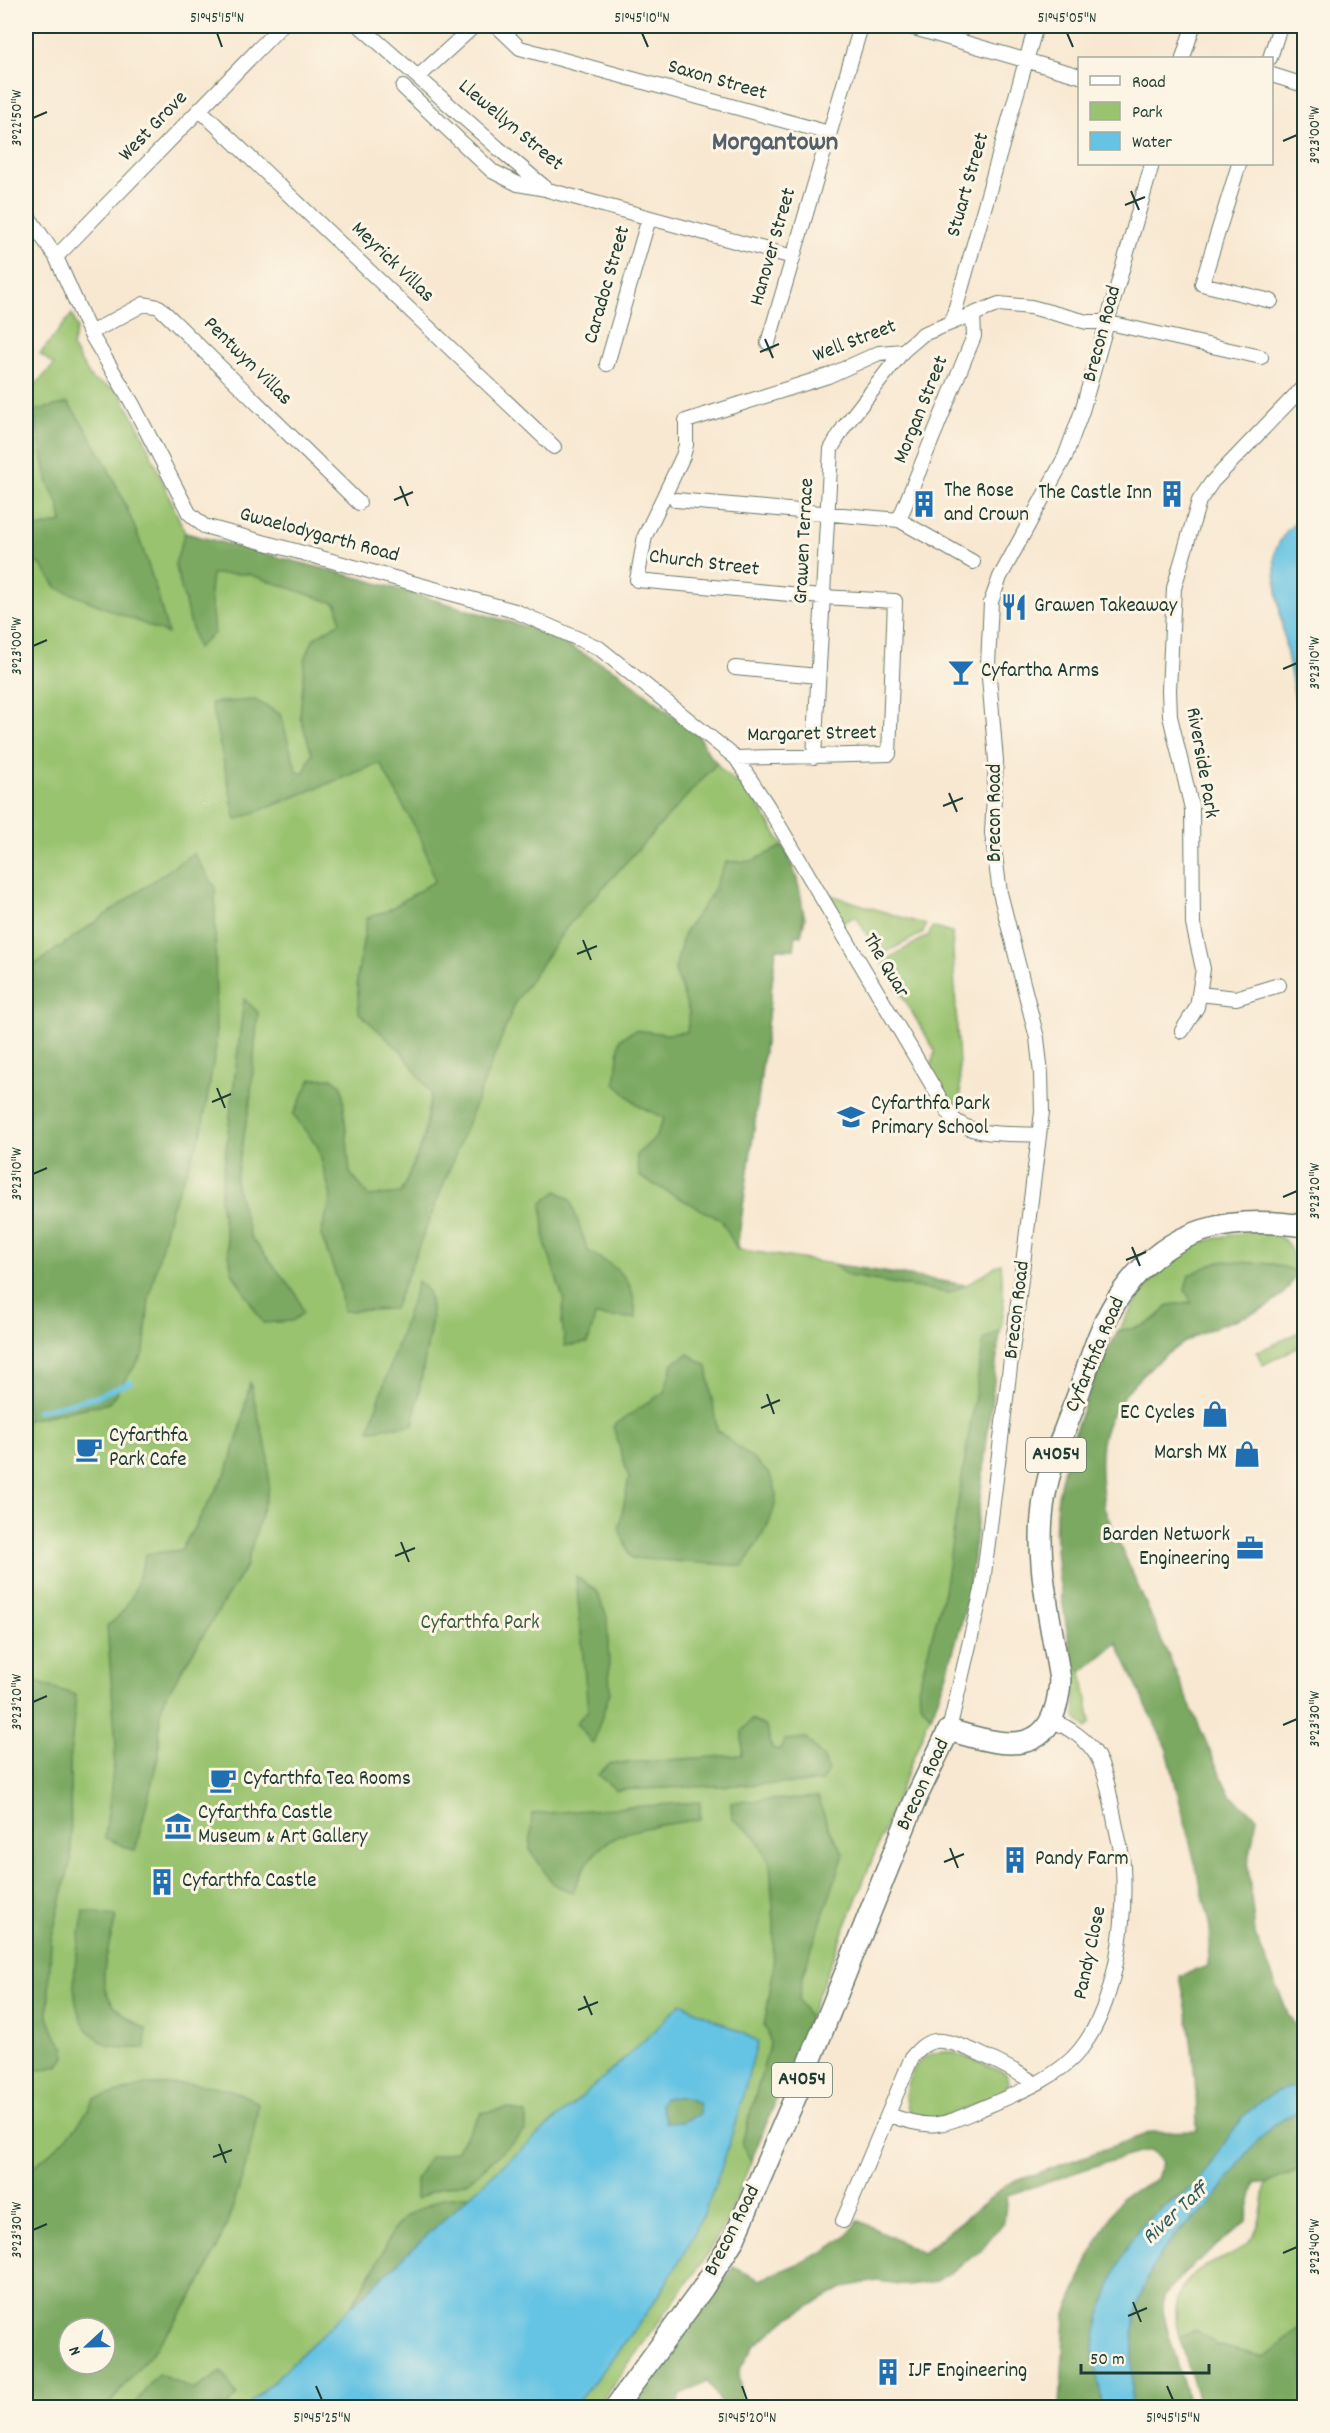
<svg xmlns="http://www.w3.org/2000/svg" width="1330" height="2433" font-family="Dekko,sans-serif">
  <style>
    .green { fill: #9ac36f; stroke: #5c8052; stroke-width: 1.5; fill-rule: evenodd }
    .forest { fill: #7ba962; stroke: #4d734b; stroke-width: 1.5; fill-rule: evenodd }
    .water { fill: #65c3e3; stroke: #42808c; stroke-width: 1.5; fill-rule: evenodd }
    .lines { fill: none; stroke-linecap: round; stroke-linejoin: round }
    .stream { stroke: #65c3e3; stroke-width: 5 }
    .minor-casing { stroke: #6b796b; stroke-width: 16 }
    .primary-casing { stroke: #6b796b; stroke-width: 24 }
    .minor { stroke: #fff; stroke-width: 14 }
    .primary { stroke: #fff; stroke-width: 21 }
    .ticks { fill: none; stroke: #1f3d34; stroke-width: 2 }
    .labels { text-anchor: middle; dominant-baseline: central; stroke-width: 6; stroke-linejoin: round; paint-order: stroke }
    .shield { fill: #fcf5e5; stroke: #617469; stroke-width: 1.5 }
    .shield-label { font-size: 20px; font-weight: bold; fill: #1f3d34 }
    .street-label { font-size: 21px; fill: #1f3d34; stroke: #fcf5e5 }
    .poi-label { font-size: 21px; fill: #1f3d34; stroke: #fcf5e5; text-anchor: start }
    .park-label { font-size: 21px; fill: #3e5e43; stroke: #fcf5e5 }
    .water-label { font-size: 22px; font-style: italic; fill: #305e60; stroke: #fcf5e5 }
    .district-label { font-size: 27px; font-weight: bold; fill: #53616c; stroke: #fcf5e5 }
    .neatline { fill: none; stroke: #1f3d34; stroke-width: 2 }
    .ticks-label { font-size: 15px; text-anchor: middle; fill: #1f3d34 }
  </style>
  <rect width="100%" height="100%" fill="#fcf5e5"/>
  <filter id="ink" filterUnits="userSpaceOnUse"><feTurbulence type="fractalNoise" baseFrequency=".0167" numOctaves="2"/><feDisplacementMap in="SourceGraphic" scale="12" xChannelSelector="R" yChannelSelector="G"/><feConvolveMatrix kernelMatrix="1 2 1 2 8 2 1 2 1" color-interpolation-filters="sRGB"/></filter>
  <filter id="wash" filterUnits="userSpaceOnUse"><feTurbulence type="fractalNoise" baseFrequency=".008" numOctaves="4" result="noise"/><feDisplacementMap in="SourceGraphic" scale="24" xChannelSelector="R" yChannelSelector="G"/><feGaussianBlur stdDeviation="1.35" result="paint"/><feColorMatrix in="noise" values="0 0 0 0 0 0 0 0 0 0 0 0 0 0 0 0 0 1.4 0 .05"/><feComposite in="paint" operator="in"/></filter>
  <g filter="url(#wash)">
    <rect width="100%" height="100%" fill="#f8e8d1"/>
    <path class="green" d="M72 314 77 328 72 347 92 380 119 391 140 429 185 533 363 579 540 631 618 672 700 737 708 753 722 770 734 781 748 788 790 857 805 918 801 935 796 934 794 949H776L758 1100 737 1249 966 1285 1001 1263 1004 1307 987 1424 968 1599 946 1676 727 2221 703 2261 597 2407H26V395L54 365 40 354ZM69 2328H105V2364H69Z
      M824 893 926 925 923 933 879 956 856 916 842 923Z
      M932 927 952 933 961 1103H949L929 1074 935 1051 882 962 929 935Z
      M1247 1232C1282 1234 1289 1234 1296 1271L1273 1264 1192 1303 1169 1305C1154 1323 1143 1329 1119 1330 1155 1268 1172 1243 1247 1232Z
      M1304 1330V1344L1263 1365 1257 1352Z
      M1073 1663 1082 1672 1091 1723 1086 1728 1076 1718Z
      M943 2051 953 2052 1003 2072 1008 2076 1009 2084 1002 2092C982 2100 949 2119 928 2120 893 2120 905 2075 921 2060 927 2054 935 2053 943 2051Z
      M1304 2167V2325L1264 2357 1217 2345 1195 2330 1179 2337C1172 2311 1176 2284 1201 2269 1215 2260 1234 2256 1246 2245 1262 2230 1262 2204 1266 2184Z"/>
    <path class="forest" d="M68 403C118 472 148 552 168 634L57 588 40 564 26 559V512L34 529 62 522 59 505 48 483 33 411Z
      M185 533 363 579 540 631 618 672 700 737 708 753 717 763 566 928 516 1001 394 1309 343 1311 339 1284 321 1235 331 1197 318 1147 293 1115 311 1079 332 1078 342 1086 350 1173 369 1196 401 1193 423 1141 431 1093 402 1052 359 1013 357 979 367 918 387 911 435 881 422 841 380 763 236 820 211 703 255 700 280 714 297 772 304 773 312 753 300 717 305 659 314 638 340 622 337 604 248 574H212L210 592 214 633 197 648 175 564Z
      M783 846C797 871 807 907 801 935L796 934 794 949H776L758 1100 737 1249 721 1220 640 1177 636 1155 655 1138 664 1118 639 1106 615 1084 620 1039 635 1030 666 1034 687 1032 689 1012 675 970 684 933 711 895 726 862 752 861Z
      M193 853 215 887 216 1046 201 1135 171 1208 149 1298 144 1353 109 1403 26 1420V971Z
      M244 999 258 1012 250 1104 235 1182 250 1236 297 1295 303 1313 292 1321 263 1323 232 1272 220 1200Z
      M557 1191 570 1199 588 1251C621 1271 634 1276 636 1318L595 1316 588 1343 565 1346 562 1322 564 1301 545 1243 542 1203Z
      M1219 1261 1273 1264 1296 1271C1285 1309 1245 1315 1213 1328 1168 1346 1110 1394 1102 1443 1099 1465 1102 1486 1104 1508L1220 1774 1230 1795 1257 1817 1248 1865 1255 1934 1289 2016 1304 2037V2084L1274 2093 1243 2116 1196 2185 1160 2208 1093 2358 1102 2390 1101 2407H1060L1065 2317 1090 2255 1121 2198 1157 2179 1162 2162 1151 2150C1102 2161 1055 2181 1007 2195L1004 2222 980 2252 937 2281 908 2285 878 2281 844 2287 787 2319 753 2347 739 2370 741 2400 721 2403 707 2381 680 2395 676 2407 629 2408 733 2267 760 2280C789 2266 845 2250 858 2220L922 2253 1008 2184 1152 2132 1197 2131C1197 2078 1191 2028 1180 1976L1208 1966 1210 1923 1167 1750 1117 1643 1082 1672 1073 1663C1065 1615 1053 1564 1056 1514 1059 1465 1094 1372 1119 1330 1143 1329 1154 1323 1169 1305L1192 1303 1185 1290 1189 1275Z
      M832 1264 966 1285 949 1293 849 1276Z
      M418 1281 429 1293 432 1319 413 1425 369 1430Z
      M1000 1331 968 1599 946 1676 931 1717 922 1705 918 1689 944 1591 984 1339Z
      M688 1354 707 1366 717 1430C731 1442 761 1463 770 1476 789 1503 757 1543 743 1566L631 1558 619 1529 629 1478 613 1426 664 1392 673 1363Z
      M250 1382 268 1455 269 1487 246 1566 164 1699 160 1712 159 1754 135 1851 105 1838 116 1745 107 1626C131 1611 138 1580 146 1554L181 1550 227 1471 240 1430Z
      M576 1577 596 1590 607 1617 610 1692 593 1744 576 1723 588 1710Z
      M26 1679 76 1695 70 1759 71 1859 51 1941 48 2017 55 2035 65 2048V2057L59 2065 43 2070 26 2068Z
      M751 1720 766 1726 772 1749H780L784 1740 806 1738 824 1759 828 1771 821 1782 616 1790 598 1775 609 1764 742 1755V1731Z
      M818 1797 828 1827 844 1854 802 1977 799 1999 809 2020 751 2161 742 2143 770 2043 768 2032 764 2027 773 1972 774 1924 770 1864 756 1837 732 1818 731 1802Z
      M700 1802V1819C639 1830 596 1825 573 1893L553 1884 530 1850 532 1814Z
      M84 1911 116 1916C104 1974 86 1995 146 2029L145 2048C135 2048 118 2050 108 2045 57 2021 77 1955 84 1911Z
      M192 2084C218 2086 236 2089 258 2103 253 2157 222 2248 194 2294 170 2334 136 2371 107 2407H26V2173C52 2152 79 2130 94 2099L146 2085ZM69 2328H105V2364H69Z
      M664 2097 687 2098 698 2103 700 2114 682 2122 666 2123 660 2104Z
      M509 2108 526 2114V2130L468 2182 440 2188 416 2199V2180L429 2157 456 2151 481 2113Z
      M1304 2109V2167L1266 2184 1256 2182 1246 2221 1185 2272 1164 2296 1163 2310 1166 2324 1190 2407 1131 2408C1134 2370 1129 2325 1143 2289 1151 2270 1164 2246 1179 2231 1187 2223 1199 2217 1207 2208 1236 2171 1258 2125 1304 2109Z
      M470 2195 349 2309 377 2264 392 2232 405 2216 443 2198Z
      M1304 2325V2407H1201L1179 2337 1195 2330 1217 2345 1264 2357Z
      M222 2372 237 2396 227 2407H132L158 2374 194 2390Z"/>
    <path class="water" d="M1304 514V745C1299 712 1268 572 1276 549 1282 534 1292 524 1304 514Z
      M681 2003 758 2041C741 2100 728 2159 703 2215 672 2285 622 2349 573 2407H246C327 2330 407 2252 490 2177 554 2119 622 2066 681 2003ZM664 2097 687 2098 698 2103 700 2114 682 2122 666 2123 660 2104Z
      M1304 2084V2109C1258 2125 1236 2171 1207 2208 1199 2217 1187 2223 1179 2231 1164 2246 1151 2270 1143 2289 1129 2325 1134 2370 1131 2407H1101C1103 2388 1095 2377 1094 2359 1091 2327 1119 2256 1138 2231 1155 2208 1185 2199 1198 2182 1222 2152 1237 2111 1274 2093 1283 2089 1295 2087 1304 2084Z"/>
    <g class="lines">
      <path class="stream" d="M37 1411 95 1397 131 1382"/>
    </g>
  </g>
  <g filter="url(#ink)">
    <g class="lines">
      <defs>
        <path id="minor" d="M360 26 498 148 548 190 793 257
          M497 26 520 48 829 133
          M907 26 1080 76
          M1183 58 1193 26
          M1270 58 1280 26
          M1272 75 1304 85
          M419 76 474 26
          M403 87 492 171 518 184 546 189
          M200 110 554 447
          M1239 164 1202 284 1271 301
          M26 213 56 257 90 333 132 403 189 513 204 526 515 611 599 648 736 758 767 805 951 1117C972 1138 1011 1133 1039 1135
          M56 257 281 26
          M952 321 1036 26
          M90 333 144 304 159 307 359 503
          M768 343 861 26
          M607 364 649 218
          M676 500 899 520 973 562
          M899 520 974 336 973 314
          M735 668 818 676
          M814 757 831 449 844 427 903 351
          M736 758 889 754 895 601 822 597 637 580 645 536 683 456 686 445V421L828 376 879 353 903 351 923 334 999 304 1031 307 1087 322H1105L1261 357
          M1199 994 1236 998 1279 985
          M1182 1031 1197 1007 1203 969 1193 924 1192 809 1170 716 1169 690 1174 588 1199 501 1212 482 1304 386
          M949 1730 982 1590 1042 1112 1041 1074 1037 1038 1000 893 992 833 996 761 988 665 991 602 1000 577 1065 457 1082 411 1152 164
          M889 2115C938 2133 946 2123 992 2104 1023 2091 1059 2076 1080 2050 1116 2005 1126 1922 1123 1867 1122 1850 1117 1834 1114 1817 1110 1797 1107 1775 1097 1756 1088 1740 1068 1727 1051 1720
          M843 2221 912 2057C919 2049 924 2043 935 2041 956 2038 1016 2071 1034 2083"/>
        <path id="primary" d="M615 2408 703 2288 734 2239 800 2086 916 1798 949 1730C1008 1748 1055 1759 1060 1680 1052 1627 1037 1571 1042 1517 1045 1474 1063 1435 1078 1395 1090 1361 1101 1320 1123 1291 1169 1227 1231 1215 1304 1226"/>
      </defs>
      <use href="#minor" class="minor-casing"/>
      <use href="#primary" class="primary-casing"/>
      <use href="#minor" class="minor"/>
      <use href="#primary" class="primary"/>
    </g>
  </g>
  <path class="ticks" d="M217 33 222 47M642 33 648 47M1067 33 1073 47M33 118 47 112M1283 141 1297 135M1131 191 1139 210M1125 205 1145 197M765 339 773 358M760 352 779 344M400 486 408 506M394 500 413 492M33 646 47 640M1283 669 1297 663M949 793 957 812M943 806 963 798M583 940 591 960M577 954 597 946M217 1088 225 1108M212 1102 231 1094M33 1174 47 1168M1283 1197 1297 1191M1132 1247 1140 1266M1126 1260 1146 1252M767 1394 774 1414M761 1408 780 1400M401 1542 409 1562M395 1556 415 1548M33 1702 47 1696M1283 1725 1297 1719M950 1848 958 1868M944 1862 964 1854M584 1996 592 2015M578 2010 598 2002M219 2144 226 2163M213 2157 232 2150M33 2230 47 2224M1283 2253 1297 2247M1133 2302 1141 2322M1128 2316 1147 2308M316 2386 322 2400M742 2386 747 2400M1167 2386 1173 2400"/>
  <defs>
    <symbol id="building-bare" viewBox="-9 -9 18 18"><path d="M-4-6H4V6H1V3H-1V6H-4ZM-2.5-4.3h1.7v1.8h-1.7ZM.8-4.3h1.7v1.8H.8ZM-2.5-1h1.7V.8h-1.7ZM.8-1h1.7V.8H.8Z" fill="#1f6fb2" stroke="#fcf5e5" stroke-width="2.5" paint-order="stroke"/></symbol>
    <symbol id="restaurant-bare" viewBox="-9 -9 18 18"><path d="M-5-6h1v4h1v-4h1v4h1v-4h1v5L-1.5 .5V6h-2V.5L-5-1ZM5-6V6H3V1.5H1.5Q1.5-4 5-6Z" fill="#1f6fb2" stroke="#fcf5e5" stroke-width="2.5" paint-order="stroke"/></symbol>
    <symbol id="bar-bare" viewBox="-9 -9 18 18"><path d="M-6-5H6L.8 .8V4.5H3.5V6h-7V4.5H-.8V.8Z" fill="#1f6fb2" stroke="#fcf5e5" stroke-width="2.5" paint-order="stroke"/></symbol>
    <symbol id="school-bare" viewBox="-9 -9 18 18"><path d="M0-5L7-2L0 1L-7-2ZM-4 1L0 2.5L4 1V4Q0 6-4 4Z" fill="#1f6fb2" stroke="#fcf5e5" stroke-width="2.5" paint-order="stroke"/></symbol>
    <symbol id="shop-bare" viewBox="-9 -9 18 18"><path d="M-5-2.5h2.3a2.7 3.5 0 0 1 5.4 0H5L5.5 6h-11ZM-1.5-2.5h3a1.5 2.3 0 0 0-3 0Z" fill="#1f6fb2" stroke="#fcf5e5" stroke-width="2.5" paint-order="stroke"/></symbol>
    <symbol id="cafe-bare" viewBox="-9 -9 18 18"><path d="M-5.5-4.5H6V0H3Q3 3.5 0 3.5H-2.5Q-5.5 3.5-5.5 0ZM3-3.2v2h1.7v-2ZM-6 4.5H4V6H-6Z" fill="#1f6fb2" stroke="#fcf5e5" stroke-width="2.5" paint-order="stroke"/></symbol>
    <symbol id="office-bare" viewBox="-9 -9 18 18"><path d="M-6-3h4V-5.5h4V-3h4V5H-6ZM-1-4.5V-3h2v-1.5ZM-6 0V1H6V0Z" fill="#1f6fb2" stroke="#fcf5e5" stroke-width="2.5" paint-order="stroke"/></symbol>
    <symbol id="museum-bare" viewBox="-9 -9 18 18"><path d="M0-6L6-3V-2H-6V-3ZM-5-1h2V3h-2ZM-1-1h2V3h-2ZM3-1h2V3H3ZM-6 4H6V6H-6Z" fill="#1f6fb2" stroke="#fcf5e5" stroke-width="2.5" paint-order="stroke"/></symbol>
  </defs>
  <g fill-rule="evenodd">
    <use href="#building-bare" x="1153" y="475" width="38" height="38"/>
    <use href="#building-bare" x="905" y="485" width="38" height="38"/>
    <use href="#restaurant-bare" x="995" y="588" width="38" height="38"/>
    <use href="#bar-bare" x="942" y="653" width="38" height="38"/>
    <use href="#school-bare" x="832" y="1098" width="38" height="38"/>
    <use href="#shop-bare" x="1196" y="1395" width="38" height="38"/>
    <use href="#cafe-bare" x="70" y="1430" width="38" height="38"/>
    <use href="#shop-bare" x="1228" y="1435" width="38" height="38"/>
    <use href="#office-bare" x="1231" y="1529" width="38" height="38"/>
    <use href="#cafe-bare" x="204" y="1761" width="38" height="38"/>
    <use href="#museum-bare" x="159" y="1807" width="38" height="38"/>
    <use href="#building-bare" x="996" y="1841" width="38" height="38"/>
    <use href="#building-bare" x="143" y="1863" width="38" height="38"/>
    <use href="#building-bare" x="869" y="2353" width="38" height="38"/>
  </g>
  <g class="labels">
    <g class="shield">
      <rect x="1026" y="1438" width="60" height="34" rx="4.5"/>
      <rect x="772" y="2063" width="60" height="34" rx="4.5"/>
    </g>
    <g class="shield-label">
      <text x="1056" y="1455">A4054</text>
      <text x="802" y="2080">A4054</text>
    </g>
    <g class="street-label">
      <text transform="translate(717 81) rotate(16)">Saxon Street</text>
      <text transform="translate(510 126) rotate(40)">Llewellyn Street</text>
      <text transform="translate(154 127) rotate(-46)">West Grove</text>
      <text transform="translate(969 185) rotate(-74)">Stuart Street</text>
      <text transform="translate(774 247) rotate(-74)">Hanover Street</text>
      <text transform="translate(392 263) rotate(44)">Meyrick Villas</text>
      <text transform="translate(608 285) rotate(-74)">Caradoc Street</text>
      <text transform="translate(1103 334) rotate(-75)">Brecon Road</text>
      <text transform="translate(855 342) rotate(-21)">Well Street</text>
      <text transform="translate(247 362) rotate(45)">Pentwyn Villas</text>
      <text transform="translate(922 410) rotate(-68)">Morgan Street</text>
      <text transform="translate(319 536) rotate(15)">Gwaelodygarth Road</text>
      <text transform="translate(805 541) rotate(-87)">Grawen Terrace</text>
      <text transform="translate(704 564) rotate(7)">Church Street</text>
      <text transform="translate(812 735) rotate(-1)">Margaret Street</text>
      <text transform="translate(1201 763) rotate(80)">Riverside Park</text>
      <text transform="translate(996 813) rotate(-90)">Brecon Road</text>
      <text transform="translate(885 966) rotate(59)">The Quar</text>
      <text transform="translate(1018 1310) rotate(-83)">Brecon Road</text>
      <text transform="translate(1096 1355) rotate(-67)">Cyfarthfa Road</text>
      <text transform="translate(924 1785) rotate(-65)">Brecon Road</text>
      <text transform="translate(1091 1953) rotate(-78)">Pandy Close</text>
      <text transform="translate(733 2231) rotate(-63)">Brecon Road</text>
    </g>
    <g class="poi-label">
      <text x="944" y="492">The Rose<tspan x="944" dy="24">and Crown</tspan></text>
      <text x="1152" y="494" text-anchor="end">The Castle Inn</text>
      <text x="1034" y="607">Grawen Takeaway</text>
      <text x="981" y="672">Cyfartha Arms</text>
      <text x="871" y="1105">Cyfarthfa Park<tspan x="871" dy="24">Primary School</tspan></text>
      <text x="1195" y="1414" text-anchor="end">EC Cycles</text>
      <text x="109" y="1437">Cyfarthfa<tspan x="109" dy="24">Park Cafe</tspan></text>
      <text x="1227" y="1454" text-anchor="end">Marsh MX</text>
      <text x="1230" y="1536" text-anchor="end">Barden Network<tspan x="1230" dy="24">Engineering</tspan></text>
      <text x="243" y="1780">Cyfarthfa Tea Rooms</text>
      <text x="198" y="1814">Cyfarthfa Castle<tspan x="198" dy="24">Museum &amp; Art Gallery</tspan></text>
      <text x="1035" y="1860">Pandy Farm</text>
      <text x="182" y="1882">Cyfarthfa Castle</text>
      <text x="908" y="2372">IJF Engineering</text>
    </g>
    <g class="park-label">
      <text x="480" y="1624">Cyfarthfa Park</text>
    </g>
    <g class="water-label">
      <text transform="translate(1176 2214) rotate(-43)">River Taff</text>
    </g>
    <g class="district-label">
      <text x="775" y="143">Morgantown</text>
    </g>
  </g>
  <rect width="1330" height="2433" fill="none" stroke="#fcf5e5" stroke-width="66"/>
  <rect x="1078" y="57" width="195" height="108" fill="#fcf5e5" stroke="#a4ab9e" stroke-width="1.5"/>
  <rect x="1090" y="76" width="30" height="9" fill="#ffffff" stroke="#a4ab9e" stroke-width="1.5"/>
  <text x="1132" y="87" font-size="18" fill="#1f3d34">Road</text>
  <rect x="1090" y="102" width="30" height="18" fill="#9ac36f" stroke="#a4ab9e" stroke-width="1.5"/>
  <text x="1132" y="117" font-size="18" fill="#1f3d34">Park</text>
  <rect x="1090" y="132" width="30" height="18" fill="#65c3e3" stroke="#a4ab9e" stroke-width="1.5"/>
  <text x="1132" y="147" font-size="18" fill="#1f3d34">Water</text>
  <g transform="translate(87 2346) rotate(248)"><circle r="28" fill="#fcf5e5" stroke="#a4ab9e" stroke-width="1.5"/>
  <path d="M0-4.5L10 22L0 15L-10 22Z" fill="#1f6fb2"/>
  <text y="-9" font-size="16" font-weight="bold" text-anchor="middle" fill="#1f3d34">N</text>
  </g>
  <path d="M1081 2364v9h128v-9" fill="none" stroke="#1f3d34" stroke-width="3"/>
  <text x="1090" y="2364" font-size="18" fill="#1f3d34" stroke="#fcf5e5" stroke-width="4.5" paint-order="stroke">50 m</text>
  <rect x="33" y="33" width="1264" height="2367" class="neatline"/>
  <g class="ticks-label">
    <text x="217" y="22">51°45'15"N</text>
    <text x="642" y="22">51°45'10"N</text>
    <text x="1067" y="22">51°45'05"N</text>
    <text transform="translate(16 118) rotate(-90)" y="5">3°22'50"W</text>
    <text transform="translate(1314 135) rotate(-90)" y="5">3°23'00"W</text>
    <text transform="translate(16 646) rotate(-90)" y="5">3°23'00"W</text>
    <text transform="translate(1314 663) rotate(-90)" y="5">3°23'10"W</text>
    <text transform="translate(16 1174) rotate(-90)" y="5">3°23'10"W</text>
    <text transform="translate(1314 1191) rotate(-90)" y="5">3°23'20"W</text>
    <text transform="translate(16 1702) rotate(-90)" y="5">3°23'20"W</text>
    <text transform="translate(1314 1719) rotate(-90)" y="5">3°23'30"W</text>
    <text transform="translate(16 2230) rotate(-90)" y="5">3°23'30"W</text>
    <text transform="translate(1314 2247) rotate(-90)" y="5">3°23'40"W</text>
    <text x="322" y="2422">51°45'25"N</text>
    <text x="747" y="2422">51°45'20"N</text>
    <text x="1173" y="2422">51°45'15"N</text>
  </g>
</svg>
